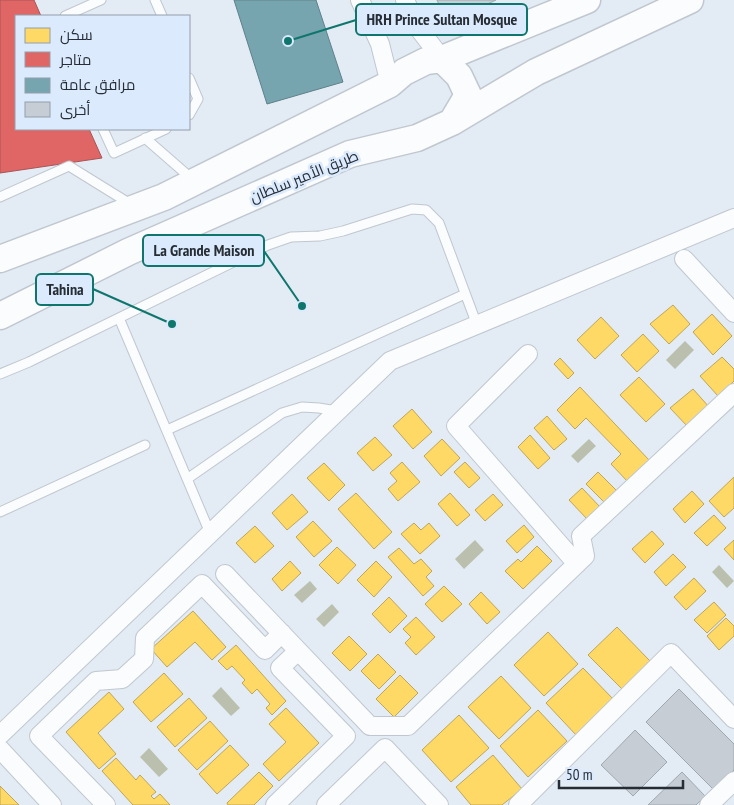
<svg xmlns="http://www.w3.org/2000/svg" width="734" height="805" font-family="'PT Sans Narrow',Cairo,sans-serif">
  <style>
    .water { fill: #bbc0ae }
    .homes { fill: #ffd966; stroke: #bea557 }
    .shops { fill: #e06666; stroke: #a85557 }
    .public { fill: #76a5af; stroke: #5e818a }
    .building { fill: #c6cdd5; stroke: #a0a7af }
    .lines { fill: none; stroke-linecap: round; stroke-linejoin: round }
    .lane-casing { stroke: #c0c7cf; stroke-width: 11 }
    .street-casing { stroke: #c0c7cf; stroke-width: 20 }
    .primary-casing { stroke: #c0c7cf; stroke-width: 29 }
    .lane { stroke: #fbfcfd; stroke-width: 9 }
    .street { stroke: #fbfcfd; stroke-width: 18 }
    .primary { stroke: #fbfcfd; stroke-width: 26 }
    .labels { text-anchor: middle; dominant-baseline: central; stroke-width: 5; stroke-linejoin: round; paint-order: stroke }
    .street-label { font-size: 15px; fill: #262d35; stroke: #dbeafc }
    .leader { fill: none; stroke: #0f766e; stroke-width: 2 }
    .callout-dot { fill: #0f766e; stroke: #dbeafc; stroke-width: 2 }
    .callout { fill: #dbeafc; stroke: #0f766e; stroke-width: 2 }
    .callout-label { font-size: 16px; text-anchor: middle; font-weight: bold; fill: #262d35 }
  </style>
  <rect width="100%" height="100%" fill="#e3ebf4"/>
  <path class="water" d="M685 341 694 350 675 369 666 360Z
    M589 439 596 446 578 463 571 456Z
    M475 540 484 550 464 569 455 559Z
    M719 565 734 581 727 588 712 572Z
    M310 581 317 589 302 603 294 595Z
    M332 604 339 612 324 627 316 619Z
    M221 687 240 708 231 716 212 696Z
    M149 748 168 769 159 777 140 757Z"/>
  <path class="homes" d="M673 305 690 324 669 344 650 324Z
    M712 314 732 336 713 355 693 332Z
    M601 317 619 336 595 359 577 340Z
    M643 334 659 351 637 372 621 355Z
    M722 357 734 369V381L718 396 700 376Z
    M560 358 574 373 568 379 554 364Z
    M639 377 665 404 646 422 620 395Z
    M580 387 649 460 653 456 655 458 629 483 611 464 621 454 586 418 575 429 557 410Z
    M693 389 710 408 689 428 670 408Z
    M412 409 432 432 413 449 393 426Z
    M547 416 567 439 554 450 534 428Z
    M530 435 550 458 538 469 518 447Z
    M375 437 392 455 373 471 357 453Z
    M442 439 460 458 441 476 424 456Z
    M402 462 420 482 398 501 388 489 397 481 390 473Z
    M465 462 480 478 469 488 454 472Z
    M324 463 345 485 329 501 307 478Z
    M598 472 619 493 607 505 586 484Z
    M734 477V508L724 517 709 501Z
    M582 488 601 508 588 520 569 500Z
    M692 491 704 504 685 523 673 509Z
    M356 493 392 532 374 549 338 509Z
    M450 493 470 515 457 526 438 504Z
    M292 494 308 512 287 530 272 513Z
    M493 494 503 505 485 521 475 510Z
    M714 515 726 528 707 546 694 533Z
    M313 521 332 541 314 557 296 537Z
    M414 523 421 530 429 523 440 536 420 554 401 534Z
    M524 525 534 537 517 553 506 541Z
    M255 526 274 546 255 563 236 543Z
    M652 531 664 544 645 563 632 549Z
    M734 540V560L724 549Z
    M537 546 552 561 523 589 505 571 518 559 521 562Z
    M337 547 356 565 338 584 319 565Z
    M399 548 414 564 421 559 432 571 426 577 434 586 423 596 388 557Z
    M673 554 686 567 666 586 654 572Z
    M290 561 301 573 282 591 272 579Z
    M376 561 392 577 374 597 357 580Z
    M694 578 706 591 686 610 674 597Z
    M444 586 462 604 442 622 425 604Z
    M481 592 500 612 487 624 469 604Z
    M389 597 407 616 390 633 372 614Z
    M714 602 726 615 707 633 694 620Z
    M193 611 226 647 212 660 195 642 167 667 151 649Z
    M416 617 435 637 416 655 405 643 411 637 403 629Z
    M726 618 734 626V636L719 650 707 636Z
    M617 627 650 661 622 689 588 655Z
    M548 632 578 664 544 696 514 665Z
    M349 636 367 654 350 671 332 653Z
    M236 645 286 701 272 715 266 708 270 704 257 689 252 694 242 683 245 680 232 666 227 670 218 661Z
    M378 654 396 672 379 689 361 671Z
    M583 668 614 700 577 736 546 703Z
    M164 673 183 694 151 722 133 702Z
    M400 675 418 693 394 717 376 699Z
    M501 676 531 708 499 739 468 707Z
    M109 692 124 709 98 733 116 754 99 769 66 732Z
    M189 698 207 718 175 747 157 727Z
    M286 708 319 743 279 781 263 764 286 742 269 724Z
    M538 710 567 741 528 777 500 746Z
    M459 715 489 748 451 782 422 750Z
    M210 721 228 741 197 770 178 750Z
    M230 745 249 765 217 794 199 774Z
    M493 755 522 789 502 805H471L456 787Z
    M116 758 136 780 140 775 156 792 151 796 154 799 160 794 170 805H133L102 771Z
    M259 772 273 786 254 805H228L227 803Z
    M0 786 19 805H0Z"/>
  <path class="shops" d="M0 0H34L41 16H16V129H89L102 158 0 173Z"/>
  <path class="public" d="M234 0H316L343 82 267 104Z"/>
  <path class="building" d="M437 0H496L447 23Z
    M679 689 734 744V770L714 790 646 722Z
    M635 730 667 762 633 796 601 765Z
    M682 772 705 796 696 805H648Z"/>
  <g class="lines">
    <defs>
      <path id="lane" d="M155 0 162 16
        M65 16 101 0
        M189 78 198 99 189 115
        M103 129 114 153 166 129
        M145 138 192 179
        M0 197 69 166 132 205
        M119 318 210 533
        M0 374 29 362 268 245 291 237 320 236 343 231 412 209 426 210 439 223 477 325
        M167 430 465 294
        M187 479 282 413 302 407 319 408 337 411
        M0 512 145 445"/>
      <path id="street" d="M360 0 380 44 390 84
        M405 0 416 25 442 59
        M684 259 734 313
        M528 354 456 426 577 564
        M225 574 370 726H408L585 556 581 536 734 393
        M0 735 390 361 734 218
        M0 749 52 805
        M106 805 39 736 96 681 122 679 144 659 145 638 202 584 265 650 282 633
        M275 805 346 736 280 668 298 651
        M326 805 385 748 439 805
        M518 805 671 653 734 719
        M709 805 734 781"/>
      <path id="primary" d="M442 59 459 76 468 95 452 122
        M0 259 164 197 390 84 404 72 426 61 442 59 587 0
        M0 316 128 252 350 154 417 138 452 122 536 72 690 0"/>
    </defs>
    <use href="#lane" class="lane-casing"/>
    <use href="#street" class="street-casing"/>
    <use href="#primary" class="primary-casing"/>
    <use href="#lane" class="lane"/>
    <use href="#street" class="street"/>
    <use href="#primary" class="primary"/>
  </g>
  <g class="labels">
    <g class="street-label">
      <text transform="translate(304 176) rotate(-22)">طريق الأمير سلطان</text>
    </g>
  </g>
  <path class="leader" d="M288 41L356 20M302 306L264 251M172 324L93 289"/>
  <g class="callout-dot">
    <circle cx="288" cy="41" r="5"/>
    <circle cx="302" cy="306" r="5"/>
    <circle cx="172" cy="324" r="5"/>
  </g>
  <g class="callout">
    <rect x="356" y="4" width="171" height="31" rx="5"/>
    <rect x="143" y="235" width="121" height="31" rx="5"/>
    <rect x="36" y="274" width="57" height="31" rx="5"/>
  </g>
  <g class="callout-label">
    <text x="442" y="25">HRH Prince Sultan Mosque</text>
    <text x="204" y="256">La Grande Maison</text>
    <text x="65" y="295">Tahina</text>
  </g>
  <rect x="15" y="15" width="175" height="115" fill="#dbeafc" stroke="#939eac"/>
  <rect x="25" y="28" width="25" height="15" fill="#ffd966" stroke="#939eac"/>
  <text x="60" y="40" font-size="15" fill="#262d35">سكن</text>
  <rect x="25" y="52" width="25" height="15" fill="#e06666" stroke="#939eac"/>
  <text x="60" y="65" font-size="15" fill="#262d35">متاجر</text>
  <rect x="25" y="78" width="25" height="15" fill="#76a5af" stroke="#939eac"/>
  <text x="60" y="90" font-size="15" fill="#262d35">مرافق عامة</text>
  <rect x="25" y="102" width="25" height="15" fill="#c6cdd5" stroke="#939eac"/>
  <text x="60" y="115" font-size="15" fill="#262d35">أخرى</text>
  <path d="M559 780v8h124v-8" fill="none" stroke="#262d35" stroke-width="2.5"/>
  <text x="566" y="780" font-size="15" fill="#262d35" stroke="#dbeafc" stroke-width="4" paint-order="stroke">50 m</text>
</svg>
